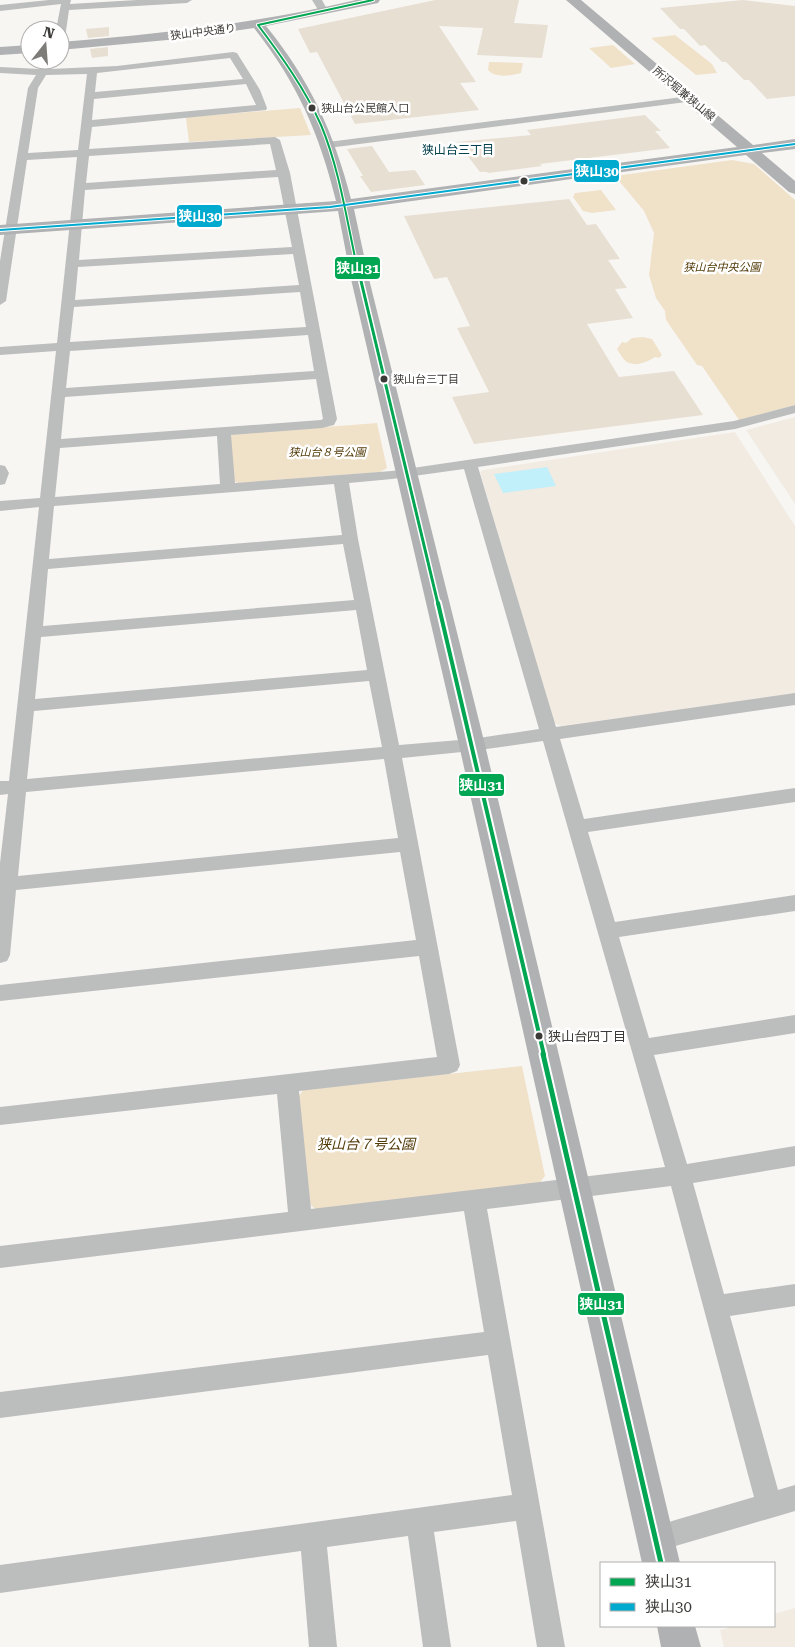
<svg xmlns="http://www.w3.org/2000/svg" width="795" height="1647" font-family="'Roboto Serif','Noto Sans JP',serif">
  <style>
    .built { fill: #f1ebe2 }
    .green { fill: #f0e1c9 }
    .water { fill: #c1effa }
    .building { fill: #e7dfd2 }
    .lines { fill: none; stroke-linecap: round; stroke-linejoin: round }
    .street { fill: #bcbdbd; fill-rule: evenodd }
    .secondary { fill: #b0b1b2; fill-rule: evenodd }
    .bus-1-far3-casing { stroke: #fff; stroke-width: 4 }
    .bus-1-far2-casing { stroke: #fff; stroke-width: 6 }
    .bus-1-far1-casing { stroke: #fff; stroke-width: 8 }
    .bus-1-casing { stroke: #fff; stroke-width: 9 }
    .bus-2-casing { stroke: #fff; stroke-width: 4 }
    .bus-1-far3 { stroke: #00a651; stroke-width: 2 }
    .bus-1-far2 { stroke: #00a651; stroke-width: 3 }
    .bus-1-far1 { stroke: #00a651; stroke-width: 4 }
    .bus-1 { stroke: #00a651; stroke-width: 5 }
    .bus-2 { stroke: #00a9ce; stroke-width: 2 }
    .bus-dot { fill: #3c3a37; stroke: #fff; stroke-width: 2 }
    .labels { text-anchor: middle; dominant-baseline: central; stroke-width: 5; stroke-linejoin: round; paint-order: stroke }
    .far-street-label { font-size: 11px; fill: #3c3a37; stroke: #fff }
    .far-bus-label { font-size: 11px; fill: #3c3a37; stroke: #fff; text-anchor: start }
    .far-park-label { font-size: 11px; font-style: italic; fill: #523a07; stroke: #fff }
    .far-neighbourhood-label { font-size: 12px; fill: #03414d; stroke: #fff }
    .bus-label { font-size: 13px; fill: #3c3a37; stroke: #fff; text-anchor: start }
    .park-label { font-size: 14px; font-style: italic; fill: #523a07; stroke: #fff }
    .line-badge { stroke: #fff; stroke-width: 2 }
    .badge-label { font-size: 14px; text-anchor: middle; font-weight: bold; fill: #fff }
  </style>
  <rect width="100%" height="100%" fill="#f8f6f3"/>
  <path class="built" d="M795 417V504L746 430Z
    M735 432 795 526V694L561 726 554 723 480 472 483 470Z
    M795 1608V1647H724L720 1630 734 1626H774V1614Z"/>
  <path class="green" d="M675 35 712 64 717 73 696 75 651 38Z
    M613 45 635 64 611 68 589 48Z
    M489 62 523 63 521 73C513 75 496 79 488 70Z
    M300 108 311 135 189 142 186 118 189 117Z
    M732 160 754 164 795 200V405L739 420 702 366 697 365 666 320 665 311 656 298 649 275 654 233 644 211 615 176Z
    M601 190 616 210 592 213 583 211 573 197 575 193Z
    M643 337 652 339 662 355 659 358 655 357C648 362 635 367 627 362 623 360 620 353 617 349L622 342 626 343 632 338Z
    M377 423 387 468 380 472 239 483 234 481 229 436 235 434Z
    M522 1066 545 1176 538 1185 317 1211 309 1203 298 1098 303 1090Z"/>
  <path class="water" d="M547 467 556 486 503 493 494 474Z"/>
  <path class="building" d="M435 0H519L514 23 548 25 542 58 477 55 483 28 439 26 476 82 460 83 479 110 355 124 317 52 310 53 298 29Z
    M743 0 795 6V96L767 99 749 80H744L726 62H722L705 45 700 46 684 29H680L660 8Z
    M109 27V36L88 38 86 29Z
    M108 47V56L92 58 90 49Z
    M645 115 661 131H655L670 148 540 164 542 166 488 173 487 172H480L457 142 531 135 527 130Z
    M372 146 389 172 415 170 425 185 371 192 360 176H363L347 149Z
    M569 199 587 225 596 224 620 259 608 260 627 288 615 289 633 318 587 324 619 377 674 371 703 415 474 444 452 397 489 392 457 328 470 326 447 277 434 279 404 216Z"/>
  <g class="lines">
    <path class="street" d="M49 0H71L70 4 137 0H192L187 3 69 10 65 38 60 41V30H56L61 4 0 11V5Z
      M312 0H322L328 11 326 13H320Z
      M233 52 237 53 260 90 267 108 266 110 92 127 89 149 275 137 280 140 290 173 337 419 334 425 322 428 231 435 235 483 392 471 734 421 795 405V413L735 429 478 467 556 727 795 693V705L560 739 584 819 795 788V802L588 832 615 922 795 895V911L619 937 649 1038 795 1015V1033L654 1055 687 1164 795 1146V1166L693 1183 724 1294 795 1284V1306L730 1316 778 1490 795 1485V1511L655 1552 646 1548 642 1539 646 1530 655 1526 754 1497 671 1186 487 1209 565 1647H537L516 1521 434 1532 451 1647H423L408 1536 327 1547 337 1647H309L301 1551 0 1593V1565L512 1495 488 1355 0 1418V1392L484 1332 464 1211 0 1268V1246L288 1212 277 1094 0 1125V1107L437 1057 419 956 0 1001V985L416 940 400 852 16 890 10 955 7 961 0 963V863L8 794 0 795V781H9L39 507 0 511V501L40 498 56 351 0 355V347L57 343 77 157 27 160 6 301 0 305V261L28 88 36 75 0 73V67L40 69 42 60H52L50 69 117 66ZM230 58 243 79 95 92 97 73ZM87 74 78 150 28 153 38 88 46 75ZM246 84 256 105 92 120 94 99ZM270 144 276 170 86 183 89 156ZM278 177 292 247 79 260 85 190ZM293 254 299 285 75 300 78 267ZM300 292 306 327 70 342 74 307ZM308 335 314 371 66 388 70 351ZM316 379 323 419 321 420 61 439 65 397ZM217 436 220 484 55 497 60 448ZM464 469 539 729 472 739 399 745 358 539 349 483 392 479ZM334 484 342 535 49 559 54 506ZM343 544 354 600 43 626 48 569ZM356 610 367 670 35 699 41 637ZM369 681 382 747 27 779 34 711ZM543 741 665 1167 311 1209 299 1091 449 1074 457 1071 460 1065 402 758 472 751ZM384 759 398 838 18 876 26 792Z
      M690 96 695 99 694 101 328 148 322 145 328 142Z
      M0 465 5 466 9 473 5 484 0 485Z"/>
    <path class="secondary" d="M356 0H380L378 3 266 26C310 80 334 133 351 199L737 147 566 0H581L753 145 795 139V149L762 153 795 181V194L789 192 746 155 354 209 369 279 485 745 680 1563H642L459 745 351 279 338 211 0 235V225L336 201C319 133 298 84 254 28L178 39 60 50V42C160 34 259 23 356 0Z
      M30 45V53L0 55V47Z
      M657 1626H695L701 1647H661Z"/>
    <defs>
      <path id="bus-1-far3" d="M258 25C282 57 305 89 321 125 339 168 346 216 356 262
        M258 25 373 0"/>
      <path id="bus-1-far2" d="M356 260 438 604"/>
      <path id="bus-1-far1" d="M438 603 544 1055"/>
      <path id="bus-1" d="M543 1054 661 1563"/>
      <path id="bus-2" d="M0 230 330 207 795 144"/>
    </defs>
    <use href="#bus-1-far3" class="bus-1-far3-casing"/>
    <use href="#bus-1-far2" class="bus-1-far2-casing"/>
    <use href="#bus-1-far1" class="bus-1-far1-casing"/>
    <use href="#bus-1" class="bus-1-casing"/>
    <use href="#bus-2" class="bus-2-casing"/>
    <use href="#bus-1-far3" class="bus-1-far3"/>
    <use href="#bus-1-far2" class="bus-1-far2"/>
    <use href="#bus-1-far1" class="bus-1-far1"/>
    <use href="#bus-1" class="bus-1"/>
    <use href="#bus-2" class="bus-2"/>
  </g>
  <g class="bus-dot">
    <circle cx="312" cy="108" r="4.5"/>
    <circle cx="524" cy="181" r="4.5"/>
    <circle cx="384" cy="379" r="4.5"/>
    <circle cx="539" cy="1036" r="4.5"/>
  </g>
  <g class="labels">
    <g class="far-street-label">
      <text transform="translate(203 32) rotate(-7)">狭山中央通り</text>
      <text transform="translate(684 94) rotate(40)">所沢堀兼狭山線</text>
    </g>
    <g class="far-bus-label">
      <text x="321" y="108">狭山台公民館入口</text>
      <text x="393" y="379">狭山台三丁目</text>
    </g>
    <g class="far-park-label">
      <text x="722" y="267">狭山台中央公園</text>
      <text x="327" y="452">狭山台８号公園</text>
    </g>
    <g class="far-neighbourhood-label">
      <text x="458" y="150">狭山台三丁目</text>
    </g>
    <g class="bus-label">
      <text x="548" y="1036">狭山台四丁目</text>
    </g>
    <g class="park-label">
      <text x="366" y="1144">狭山台７号公園</text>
    </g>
  </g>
  <g class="line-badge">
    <rect x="573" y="159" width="47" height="24" rx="5" fill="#00a9ce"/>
    <rect x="176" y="204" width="47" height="24" rx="5" fill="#00a9ce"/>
    <rect x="334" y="256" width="47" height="24" rx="5" fill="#00a651"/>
    <rect x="458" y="773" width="47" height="24" rx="5" fill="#00a651"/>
    <rect x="577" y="1292" width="48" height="24" rx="5" fill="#00a651"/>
  </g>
  <g class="badge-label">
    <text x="597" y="176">狭山30</text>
    <text x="200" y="221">狭山30</text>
    <text x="358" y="273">狭山31</text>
    <text x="481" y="790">狭山31</text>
    <text x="601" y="1309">狭山31</text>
  </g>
  <rect x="600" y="1562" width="175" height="65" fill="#ffffff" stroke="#b1b0af"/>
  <rect x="610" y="1578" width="25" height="8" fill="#00a651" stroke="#b1b0af"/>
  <text x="645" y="1587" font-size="15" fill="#3c3a37">狭山31</text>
  <rect x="610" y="1603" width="25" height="8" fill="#00a9ce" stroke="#b1b0af"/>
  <text x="645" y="1612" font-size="15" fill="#3c3a37">狭山30</text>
  <g transform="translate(45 45) rotate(17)"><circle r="24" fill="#ffffff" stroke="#b1b0af"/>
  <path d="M0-4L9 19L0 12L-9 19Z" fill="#7e7c79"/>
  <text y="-8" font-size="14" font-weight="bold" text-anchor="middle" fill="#3c3a37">N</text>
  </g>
</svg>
